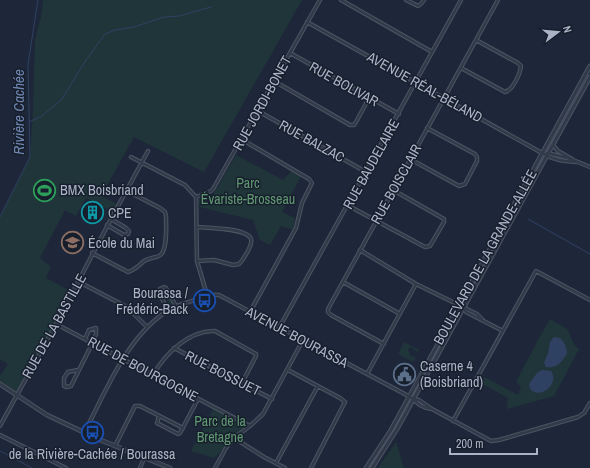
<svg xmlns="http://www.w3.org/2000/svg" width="590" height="468" font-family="'Archivo Narrow',sans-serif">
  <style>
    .green { fill: #20353a }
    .water { fill: #2f4162 }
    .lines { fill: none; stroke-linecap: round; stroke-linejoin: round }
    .stream { stroke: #2f4162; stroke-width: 1 }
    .minor-casing { stroke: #4c5464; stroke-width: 4.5 }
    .tertiary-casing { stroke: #4c5464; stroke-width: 5 }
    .minor { stroke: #313a49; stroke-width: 2.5 }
    .tertiary { stroke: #313a49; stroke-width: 3 }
    .labels { text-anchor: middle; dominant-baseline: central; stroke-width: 3; stroke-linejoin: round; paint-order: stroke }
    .street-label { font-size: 14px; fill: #abb4c6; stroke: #171f2d }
    .park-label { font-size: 14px; fill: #619872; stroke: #171f2d }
    .poi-label { font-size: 14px; fill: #abb4c6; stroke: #171f2d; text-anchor: start }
    .water-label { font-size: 15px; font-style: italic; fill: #7087b2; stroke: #171f2d }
  </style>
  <rect width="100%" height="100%" fill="#1e2739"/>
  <path class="green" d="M43 0H302L204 172 134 137 101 196 117 204 113 212 86 198 76 216 65 210 40 258 51 267 46 278 70 291 55 323 16 395 0 383V376L8 364 0 359V217L30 157 33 110 35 40 41 17Z
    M236 155 283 180 292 171 301 176 282 212 295 218 293 230 281 226 270 245 260 240 253 220 200 207 198 200 213 195Z
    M163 289H167L174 303 172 305H169L163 292Z
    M550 319 567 329 575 346 579 349 554 396 507 409 508 398 481 383 484 377 518 395 521 387 516 382 538 340Z
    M404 342 419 350 418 352 410 347 408 351 410 353 409 355 416 358 413 362 398 354Z
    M214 407 250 426C237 436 226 446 214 458L191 451Z
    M396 442 404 468H378Z"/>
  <path class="water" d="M554 337 560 338C565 343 567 348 567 354 561 362 557 369 546 367L544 363 548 353 550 342Z
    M542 370 551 371C560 384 540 400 530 389L529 384 537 373Z"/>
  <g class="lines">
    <path class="stream" d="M29 122 42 116 62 99 86 60 105 34 115 30 134 27 164 17 179 16 211 7
      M0 217 30 157 28 64 38 0
      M528 219 590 254
      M0 451 32 468"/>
    <defs>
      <path id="minor" d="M341 0 432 52
        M406 0 418 6 421 4 424 0
        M307 22 542 153C553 160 563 161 576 162
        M290 53 399 114
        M461 68 505 92C513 90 520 74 521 66L518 63 476 40
        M274 81 350 125H354L356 122 369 98
        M258 111 366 172
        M241 139 309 179 312 183 302 203 296 228 250 312
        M553 145 558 151 572 159
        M547 153 568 158 590 167
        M131 157 185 185 196 197 197 261 207 295
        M410 159 459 186 465 184 477 161V157L475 154 427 128
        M196 197 211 191 213 189 320 0
        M347 205 425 247 430 246 444 222V219L393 190
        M107 225 124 235 128 234 129 231 126 228 111 219
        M360 250 416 284 477 314 482 319
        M92 253 128 272C135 270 138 266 144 261 149 258 154 258 159 256 168 252 166 225 166 216L165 212 160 208 127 191
        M197 261 214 260 233 265 239 264C243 260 253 245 251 239 247 228 208 228 197 227
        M79 282 127 307 147 327
        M343 282 400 314
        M464 309 466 312 503 331
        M168 310 160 295V289L164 287 166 288 176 306
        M56 324 250 426
        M279 328 461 0
        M384 344 331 315 328 312V309L498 0
        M174 348 272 399
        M78 370 68 372 64 378V386L66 387 71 386 92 344 96 334V328L89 330 85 339
        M288 370 340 398 345 402 311 468
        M367 374 416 284
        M153 375C165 354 189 330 215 331L256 354V356L242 383
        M414 399C417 405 425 408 432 409
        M159 416 157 423 178 434 180 433 198 399
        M453 421 536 271 590 300
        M0 426 56 324 111 219 148 151
        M84 433C106 392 127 335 169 310 175 306 182 304 189 302 199 298 208 294 219 295L414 399 419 400 432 409 491 441 499 440 578 417 584 413 590 403
        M0 435 66 468
        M234 438 264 457 285 468
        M115 446 135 406H140L183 428
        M276 463 318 386
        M140 468 144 458
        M215 468 226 448 234 438 250 426 263 414 303 340"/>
      <path id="tertiary" d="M0 384 47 415 98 439 170 468
        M366 468 391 430 590 66
        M372 468 397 429 590 77"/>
    </defs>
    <use href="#minor" class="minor-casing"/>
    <use href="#tertiary" class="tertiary-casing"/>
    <use href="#minor" class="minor"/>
    <use href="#tertiary" class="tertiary"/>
  </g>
  <defs>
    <symbol id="stadium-ring" viewBox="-11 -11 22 22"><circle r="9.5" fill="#171f2d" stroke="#2e9e5b" stroke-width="1.5"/><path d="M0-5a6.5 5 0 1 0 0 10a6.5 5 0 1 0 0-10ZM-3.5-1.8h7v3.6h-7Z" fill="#2e9e5b"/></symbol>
    <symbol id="building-ring" viewBox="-11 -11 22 22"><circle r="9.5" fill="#171f2d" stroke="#0f9aa8" stroke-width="1.5"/><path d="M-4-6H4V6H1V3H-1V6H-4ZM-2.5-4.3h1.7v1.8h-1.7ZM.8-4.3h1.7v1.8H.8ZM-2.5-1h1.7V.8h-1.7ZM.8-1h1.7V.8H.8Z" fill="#0f9aa8"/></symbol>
    <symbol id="school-ring" viewBox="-11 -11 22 22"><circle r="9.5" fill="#171f2d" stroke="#8d6e63" stroke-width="1.5"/><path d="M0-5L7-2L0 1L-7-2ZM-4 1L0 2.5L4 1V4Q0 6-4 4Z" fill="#8d6e63"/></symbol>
    <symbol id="bus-ring" viewBox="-11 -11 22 22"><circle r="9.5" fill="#171f2d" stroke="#1a4fb4" stroke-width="1.5"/><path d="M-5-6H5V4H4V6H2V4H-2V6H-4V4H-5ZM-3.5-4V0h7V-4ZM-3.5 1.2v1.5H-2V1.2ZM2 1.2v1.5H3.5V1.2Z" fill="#1a4fb4"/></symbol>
    <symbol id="civic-ring" viewBox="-11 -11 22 22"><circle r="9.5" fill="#171f2d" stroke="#5c6f8a" stroke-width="1.5"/><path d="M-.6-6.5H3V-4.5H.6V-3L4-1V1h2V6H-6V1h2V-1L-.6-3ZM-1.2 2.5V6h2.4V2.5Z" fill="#5c6f8a"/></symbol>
  </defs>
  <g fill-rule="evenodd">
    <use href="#stadium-ring" x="32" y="178" width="25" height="25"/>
    <use href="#building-ring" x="80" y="200" width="25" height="25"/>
    <use href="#school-ring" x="60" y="230" width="25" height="25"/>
    <use href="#bus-ring" x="192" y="288" width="25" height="25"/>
    <use href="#civic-ring" x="392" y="362" width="25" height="25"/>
    <use href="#bus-ring" x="80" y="420" width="25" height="25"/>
  </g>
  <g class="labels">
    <g class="street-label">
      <text transform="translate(344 84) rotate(29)">RUE BOLIVAR</text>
      <text transform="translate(425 87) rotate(29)">AVENUE RÉAL-BÉLAND</text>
      <text transform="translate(262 103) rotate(-61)">RUE JORDI-BONET</text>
      <text transform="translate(312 141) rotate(29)">RUE BALZAC</text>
      <text transform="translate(371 164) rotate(-61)">RUE BAUDELAIRE</text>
      <text transform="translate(396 184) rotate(-61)">RUE BOISCLAIR</text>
      <text transform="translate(485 257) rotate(-61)">BOULEVARD DE LA GRANDE-ALLÉE</text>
      <text transform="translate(54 326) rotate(-61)">RUE DE LA BASTILLE</text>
      <text transform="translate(297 337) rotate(28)">AVENUE BOURASSA</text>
      <text transform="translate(143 369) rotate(28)">RUE DE BOURGOGNE</text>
      <text transform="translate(223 373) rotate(27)">RUE BOSSUET</text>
    </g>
    <g class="park-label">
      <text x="248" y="183">Parc<tspan x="248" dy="16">Évariste-Brosseau</tspan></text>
      <text x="220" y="421">Parc de la<tspan x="220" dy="16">Bretagne</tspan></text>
    </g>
    <g class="poi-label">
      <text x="60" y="190">BMX Boisbriand</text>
      <text x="108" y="213">CPE</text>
      <text x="88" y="243">École du Mai</text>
      <text x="188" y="293" text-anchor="end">Bourassa /<tspan x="188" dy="16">Frédéric-Back</tspan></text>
      <text x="420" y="366">Caserne 4<tspan x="420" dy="16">(Boisbriand)</tspan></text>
      <text x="92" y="454" text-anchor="middle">de la Rivière-Cachée / Bourassa</text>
    </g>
    <g class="water-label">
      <text transform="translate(18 112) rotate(-90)">Rivière Cachée</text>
    </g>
  </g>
  <g transform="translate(558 32) rotate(74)" stroke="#171f2d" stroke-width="3" paint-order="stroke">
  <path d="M0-3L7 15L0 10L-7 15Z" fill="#abb4c6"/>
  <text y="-6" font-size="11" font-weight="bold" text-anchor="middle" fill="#abb4c6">N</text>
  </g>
  <path d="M450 448v6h87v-6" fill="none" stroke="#abb4c6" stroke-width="2"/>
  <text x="456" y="448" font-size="12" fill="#abb4c6" stroke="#171f2d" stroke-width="3" paint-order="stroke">200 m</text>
</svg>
